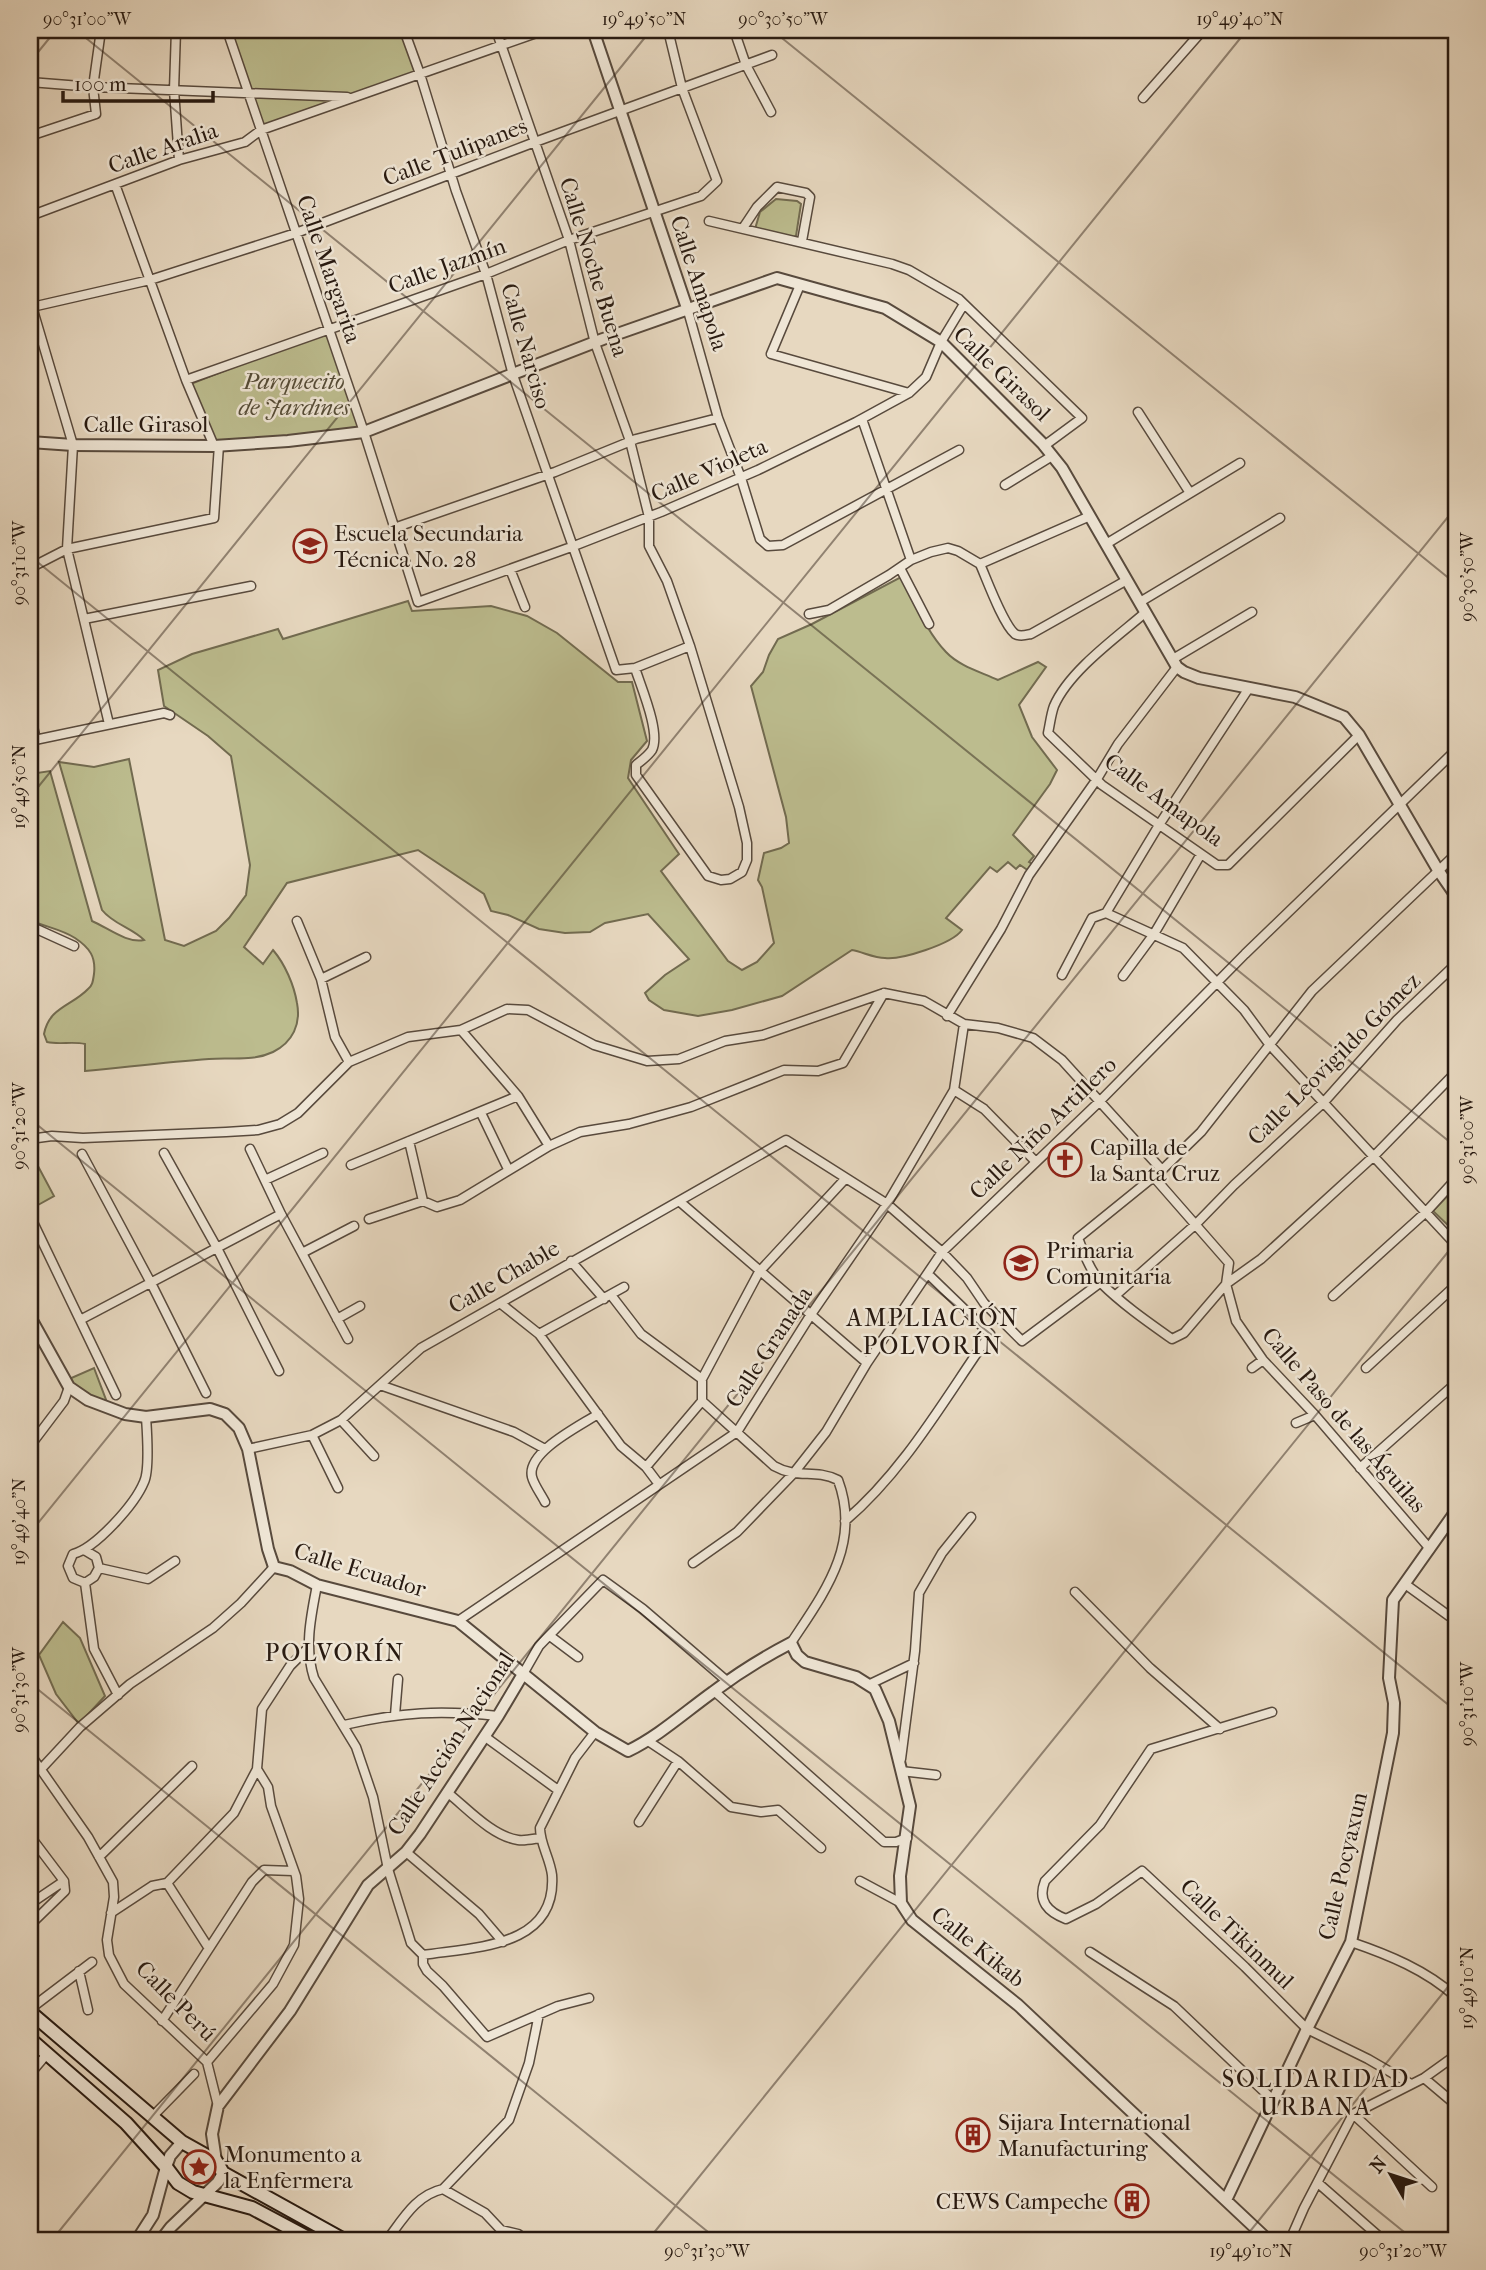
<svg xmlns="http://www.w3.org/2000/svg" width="1486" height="2270" font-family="'IM FELL French Canon',serif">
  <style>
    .green { fill: #bcbc8e; stroke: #726b50; stroke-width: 2 }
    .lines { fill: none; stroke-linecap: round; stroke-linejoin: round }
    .stream { stroke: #6d7978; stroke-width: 2.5 }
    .minor-casing { stroke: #584a3d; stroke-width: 11 }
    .tertiary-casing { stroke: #584a3d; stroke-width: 14 }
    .secondary-casing { stroke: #281a11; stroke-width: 16 }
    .minor { stroke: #efe6d6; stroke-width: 8 }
    .tertiary { stroke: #efe6d6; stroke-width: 10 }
    .secondary { stroke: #efe6d6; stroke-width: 12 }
    .ticks { fill: none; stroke: #281a11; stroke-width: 2; stroke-opacity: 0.45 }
    .labels { text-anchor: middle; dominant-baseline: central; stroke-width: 5; stroke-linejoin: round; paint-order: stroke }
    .street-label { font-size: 23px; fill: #281a11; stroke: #efe6d6 }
    .park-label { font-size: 23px; font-style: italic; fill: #544b36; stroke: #efe6d6 }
    .poi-label { font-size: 23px; fill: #281a11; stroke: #efe6d6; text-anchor: start }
    .neighbourhood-label { font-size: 24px; letter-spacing: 2px; fill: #281a11; stroke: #efe6d6 }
    .neatline { fill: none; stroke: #281a11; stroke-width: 2.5 }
    .ticks-label { font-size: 18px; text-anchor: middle; fill: #281a11 }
  </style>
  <rect width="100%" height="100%" fill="#e7d8c0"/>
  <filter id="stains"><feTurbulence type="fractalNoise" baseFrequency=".00286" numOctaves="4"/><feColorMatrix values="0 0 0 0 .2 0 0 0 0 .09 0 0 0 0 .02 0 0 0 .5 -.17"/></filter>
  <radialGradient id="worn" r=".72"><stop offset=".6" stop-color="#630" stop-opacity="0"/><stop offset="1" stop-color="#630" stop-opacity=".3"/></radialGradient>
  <path class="green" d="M227 30H402L420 74 261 130Z
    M776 199 797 201 801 204 796 236 791 238 755 229 760 212Z
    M329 330 364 432 215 444 188 385Z
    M901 577C915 602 926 631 946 652 959 666 981 672 998 680L1038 662 1046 667 1019 705 1032 737 1057 770 1050 784 1013 835 1034 856 1029 862 1032 864 1029 871 1020 865 1016 869 1008 862 997 872 990 867 946 918 962 930C952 944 901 960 885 958 874 958 863 952 852 950L782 996 732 1010 698 1016 664 1010 649 1000 645 993 665 975 689 959 648 914 605 923 590 932 565 933 539 929 508 915 491 911 484 894 418 850 287 883 244 947 263 964 273 950C285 964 294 985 297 1003 301 1024 293 1042 273 1052 252 1062 231 1057 209 1059 168 1062 127 1067 85 1071V1044C72 1041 60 1045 47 1042L44 1034C49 1007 72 1006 88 989 93 985 93 980 94 974 96 957 90 948 75 938 61 929 45 927 30 920V774L50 771 92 921C108 928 128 944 144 940 132 928 113 924 102 910L59 762 94 767 129 759 165 940 184 946 216 931 229 918 246 895 250 865 231 756 208 736 164 706 158 670 192 654 278 629 283 639 408 601 412 611 491 606 527 616 557 633 618 682H632L647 741 631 760 628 778 679 854 661 871 728 961 742 970 757 962 774 943 762 887 758 880 764 853 781 848 789 843 786 817 751 686 763 672 769 655 778 639 812 624Z
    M31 1153 54 1196 38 1205 30 1190Z
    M1456 1187V1225L1452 1229 1433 1211Z
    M94 1368 108 1405 72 1386 69 1379Z
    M63 1622 80 1638 105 1696 79 1724 56 1694 39 1655Z
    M195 2153 212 2167 213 2172C203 2189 191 2177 183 2165L184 2159Z"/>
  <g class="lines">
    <path class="stream" d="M30 2003 88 2053"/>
    <defs>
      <path id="minor" d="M176 30 174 90 179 160
        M227 30 364 432 418 602 574 546 661 512 758 470 856 422 909 393 926 377 941 342 964 304
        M404 30 420 74 456 191 486 274 513 375 616 670 635 668 690 646
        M496 30 569 240 595 343 630 441 649 517V546L667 581 690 646 739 807 747 843V860L742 872 730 879 721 880 708 876 636 775V765C641 761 648 756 652 750 661 733 641 687 635 668
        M734 30 746 65 771 112
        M30 82 93 87 347 97
        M1143 98 1203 30
        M30 136 96 114 93 87 101 30
        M115 184 186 380 214 446
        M30 216 179 160 245 142 261 130 545 30
        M709 221 892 264 909 270 959 299 1082 418 1044 446
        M743 228 757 207 777 187 806 193 810 197 802 241
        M800 285 771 354 909 393
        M30 300 73 445 67 549 109 724
        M32 307 150 280 296 233 535 142 772 55
        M688 311 718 418 741 478 760 539 768 546 783 545 959 450
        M186 380 486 274 569 240 701 196 717 181 682 88 668 30
        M1138 412 1190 493
        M862 419 911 560
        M1005 485 1052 456
        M394 528 555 472 636 439 718 418
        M1106 544 1240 463
        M980 564C987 580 1003 624 1015 634 1020 637 1026 635 1031 634L1127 580
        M30 568 67 549 214 518 219 445
        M900 568 929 624
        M510 569 525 607
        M1140 602 1280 518
        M1146 612C1117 637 1069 671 1054 706 1051 714 1050 724 1048 733L1102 785 1217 865H1228L1359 735
        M809 614 829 610 889 575 911 560 931 552 948 548 958 551 980 564 1090 516
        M84 619 251 586
        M1173 659 1252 612
        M30 713 36 740
        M30 741 164 713 170 715
        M1456 854 1312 991 1201 1132 1162 1170 1078 1238C1084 1254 1090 1270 1101 1283 1122 1304 1148 1322 1172 1339L1184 1333 1226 1284 1261 1259 1375 1155 1456 1072
        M1106 913 1183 948 1244 1010 1269 1044 1456 1245
        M1106 913 1159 825 1249 688
        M297 921 321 979 335 1037 349 1062
        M30 926 74 946
        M1062 975 1092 918 1106 913
        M1123 976 1154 934 1201 854
        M321 979 366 957
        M947 1016 1001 929 1029 875 1097 779 1118 744 1177 667
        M461 1030 518 1096 549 1146
        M954 1090 984 1109 1035 1161
        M481 1113 508 1169
        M30 1139 52 1136 83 1138 226 1132 258 1130 280 1124 298 1113 349 1062 408 1037 461 1030 507 1009 528 1010 594 1045 647 1061 679 1059 725 1041 763 1035 884 993 924 1001 964 1024 998 1028 1033 1038 1062 1060 1162 1170
        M409 1141 423 1201
        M250 1149 281 1214 348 1339
        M164 1153 217 1248 279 1371
        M82 1154 151 1283 206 1393
        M351 1165 518 1096
        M1152 1175 1229 1263 1226 1284 1236 1321 1263 1360 1315 1415 1430 1549
        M265 1180 323 1153
        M423 1201 437 1207 460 1200 549 1146 580 1132 629 1124 691 1107 784 1070 818 1071 843 1063 884 993
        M679 1201 867 1363
        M30 1216 116 1395
        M369 1219 423 1201
        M302 1253 354 1226
        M571 1261 604 1299
        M611 1295 641 1334 702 1379
        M1116 1295 1196 1224 1234 1185 1324 1102 1397 1020 1456 964
        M1333 1296 1426 1212 1456 1179
        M500 1303 539 1334 621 1446 646 1467 658 1483
        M337 1319 360 1306
        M80 1320 281 1214
        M539 1334 624 1287
        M1252 1368 1263 1360
        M1366 1368 1456 1285
        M380 1385 514 1432 545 1449
        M702 1401 774 1466C799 1480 813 1468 838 1480 862 1544 824 1593 791 1643
        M341 1420 374 1456
        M1296 1423 1315 1415
        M312 1435 338 1488
        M30 1446 64 1401 69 1387
        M248 1449 312 1435 341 1420 421 1348 786 1140 887 1204 942 1252 967 1278 984 1303 1022 1341 1101 1282
        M646 1467 702 1401V1379L759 1272 846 1178
        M1360 1468 1456 1383
        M545 1502C541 1494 534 1485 532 1477 526 1452 580 1426 598 1414
        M845 1521C905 1470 945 1398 990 1334L928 1274
        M86 1551 96 1557 99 1568 94 1577 85 1583 73 1578 68 1566 73 1554C96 1548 135 1504 144 1482 150 1470 147 1432 146 1417
        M693 1563 737 1532 793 1474 826 1432 867 1363 942 1252 1099 1102 1245 954 1456 750
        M99 1568 148 1579 175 1561
        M85 1583 94 1649 118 1695
        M1405 1584 1449 1616
        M317 1585C311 1616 304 1647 314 1678L356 1747 373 1797 388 1869 411 1943 423 1955V1964L427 1971 443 1986 487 2037 558 2006 589 1998
        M1075 1592 1150 1668 1220 1729
        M458 1621 737 1432 810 1316 887 1204 954 1090 964 1024
        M550 1636 578 1657
        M523 1674 539 1646 603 1580 643 1609 728 1682
        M870 1684 914 1663
        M714 1691 884 1842H896L907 1838
        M1272 1712 1151 1749 1100 1825 1045 1881C1037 1901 1048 1912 1066 1919L1096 1904 1142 1871 1245 1967 1307 2029 1368 2059 1411 2084
        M395 1715 398 1679
        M344 1725C402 1712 440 1710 498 1716
        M484 1736 558 1790
        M648 1741 678 1761 731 1807 761 1812 778 1810 821 1848
        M30 1754 88 1837 113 1882 114 1897 107 1940 109 1955 124 1984 207 2062 218 2106
        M901 1759 915 1651 919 1593 942 1553 971 1517
        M41 1769 80 1727 130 1684 213 1628 241 1603 274 1567
        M901 1771 936 1775
        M448 1793C468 1809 492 1836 518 1840 525 1841 533 1839 540 1838
        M639 1822 678 1761
        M30 1836 64 1881 65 1891 30 1925
        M406 1852 479 1914 503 1942
        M99 1857 192 1766
        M860 1881 901 1903
        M167 1883 208 1947
        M30 1904 64 1881
        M111 1913 152 1886 167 1883 234 1813 257 1769
        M1351 1942C1389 1955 1426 1970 1456 1997
        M1090 1952 1174 2006 1274 2101
        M423 1955C474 1947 557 1948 552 1875 550 1858 540 1844 540 1828L575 1758 595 1732
        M79 1971 88 2010
        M30 2009 92 1962
        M162 2021 252 1882 264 1870 293 1871
        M207 2062 273 1984 294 1945 299 1899 296 1876 271 1806 268 1787 257 1769 262 1709 290 1666 309 1647
        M30 2074 47 2054
        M1424 2078 1456 2105
        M1353 2114 1432 2187
        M152 2117 194 2074
        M1318 2183 1383 2240
        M443 2189 509 2120 529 2063 539 2014
        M387 2240C403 2219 416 2195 443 2189L485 2213 501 2230 518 2234 526 2240
        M1290 2240 1304 2208 1353 2114 1424 2078 1456 2055"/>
      <path id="tertiary" d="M593 30 688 311
        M30 442 73 445 214 446 288 441 364 432 603 339 777 278 885 308 941 342 1042 443 1062 468 1177 667 1184 672 1199 678 1295 697 1344 717 1359 735 1438 870 1456 896
        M30 1317 69 1387 88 1400 125 1414 146 1417 210 1409 225 1414 239 1428 248 1449 268 1549 274 1567 290 1571 317 1585 458 1621 595 1732 628 1751C659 1736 685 1712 713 1692 737 1674 764 1657 791 1643L797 1655 805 1662 856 1677 875 1689 889 1721 910 1806 900 1876 901 1903 912 1920 1018 2005 1268 2240
        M216 2161 212 2134 218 2106 290 2011 368 1885 406 1852 420 1834 498 1716 523 1674
        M1226 2200 1307 2029 1351 1942 1393 1733 1394 1703 1389 1678 1393 1600 1456 1511
        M137 2240 153 2215 166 2167 170 2156 182 2142
        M161 2240 171 2227 218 2182 223 2173"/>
      <path id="secondary" d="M30 2012 182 2142 216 2161 223 2173 344 2240
        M30 2039 126 2123 166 2167 178 2183 193 2192 252 2208 312 2240"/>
    </defs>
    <use href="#minor" class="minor-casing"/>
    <use href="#tertiary" class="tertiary-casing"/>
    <use href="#secondary" class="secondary-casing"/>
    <use href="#minor" class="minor"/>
    <use href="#tertiary" class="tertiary"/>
    <use href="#secondary" class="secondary"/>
  </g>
  <path class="ticks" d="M76 30 1456 1147M772 30 1456 584M30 62 56 30M30 556 1456 1711M30 797 651 30M30 1119 1414 2240M30 1533 1247 30M30 1683 718 2240M52 2240 1456 507M648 2240 1456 1242M1243 2240 1456 1977"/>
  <defs>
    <symbol id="school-ring" viewBox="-11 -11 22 22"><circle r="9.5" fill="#efe6d6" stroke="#8f2418" stroke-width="1.5"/><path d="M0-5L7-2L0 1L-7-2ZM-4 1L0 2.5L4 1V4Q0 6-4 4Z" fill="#8f2418"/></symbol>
    <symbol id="church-ring" viewBox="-11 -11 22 22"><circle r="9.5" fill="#efe6d6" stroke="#8f2418" stroke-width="1.5"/><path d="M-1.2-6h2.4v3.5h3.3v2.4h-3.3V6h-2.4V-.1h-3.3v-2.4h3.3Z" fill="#8f2418"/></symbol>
    <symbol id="building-ring" viewBox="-11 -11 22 22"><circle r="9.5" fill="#efe6d6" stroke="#8f2418" stroke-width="1.5"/><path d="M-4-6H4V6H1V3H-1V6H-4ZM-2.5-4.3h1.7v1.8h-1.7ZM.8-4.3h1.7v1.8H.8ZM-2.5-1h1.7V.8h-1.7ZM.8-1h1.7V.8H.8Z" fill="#8f2418"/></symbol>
    <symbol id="sight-ring" viewBox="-11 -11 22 22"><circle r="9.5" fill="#efe6d6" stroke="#8f2418" stroke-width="1.5"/><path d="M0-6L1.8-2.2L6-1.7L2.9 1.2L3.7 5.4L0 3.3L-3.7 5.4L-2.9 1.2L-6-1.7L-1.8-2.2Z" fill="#8f2418"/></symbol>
  </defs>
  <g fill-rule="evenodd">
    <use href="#school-ring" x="291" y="527" width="38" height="38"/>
    <use href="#church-ring" x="1046" y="1141" width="38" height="38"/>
    <use href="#school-ring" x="1002" y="1244" width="38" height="38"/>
    <use href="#building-ring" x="954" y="2116" width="38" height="38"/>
    <use href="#sight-ring" x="180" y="2148" width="38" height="38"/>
    <use href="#building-ring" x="1113" y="2182" width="38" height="38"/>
  </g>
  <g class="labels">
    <g class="street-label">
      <text transform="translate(163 148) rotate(-19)">Calle Aralia</text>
      <text transform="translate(455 152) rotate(-21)">Calle Tulipanes</text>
      <text transform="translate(447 266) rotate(-20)">Calle Jazmín</text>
      <text transform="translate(594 267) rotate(73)">Calle Noche Buena</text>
      <text transform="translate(329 269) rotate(71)">Calle Margarita</text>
      <text transform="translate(699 283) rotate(72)">Calle Amapola</text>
      <text transform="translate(526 346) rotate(74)">Calle Narciso</text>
      <text transform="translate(1002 374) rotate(44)">Calle Girasol</text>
      <text x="146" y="424">Calle Girasol</text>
      <text transform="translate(709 470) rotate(-24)">Calle Violeta</text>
      <text transform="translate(1164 800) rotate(36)">Calle Amapola</text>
      <text transform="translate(1334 1059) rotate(-45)">Calle Leovigildo Gómez</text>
      <text transform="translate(1043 1128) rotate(-44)">Calle Niño Artillero</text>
      <text transform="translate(504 1277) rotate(-30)">Calle Chable</text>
      <text transform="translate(769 1347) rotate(-57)">Calle Granada</text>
      <text transform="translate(1344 1420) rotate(49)">Calle Paso de las Águilas</text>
      <text transform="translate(360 1570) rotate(17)">Calle Ecuador</text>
      <text transform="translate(451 1744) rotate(-57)">Calle Acción Nacional</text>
      <text transform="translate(1343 1866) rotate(-77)">Calle Pocyaxun</text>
      <text transform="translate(1237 1934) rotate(44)">Calle Tikinmul</text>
      <text transform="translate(978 1947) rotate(39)">Calle Kikab</text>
      <text transform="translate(176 2001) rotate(45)">Calle Perú</text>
    </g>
    <g class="park-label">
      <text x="294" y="381">Parquecito<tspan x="294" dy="26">de Jardines</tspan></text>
    </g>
    <g class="poi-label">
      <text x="334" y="533">Escuela Secundaria<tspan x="334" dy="26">Técnica No. 28</tspan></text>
      <text x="1090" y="1147">Capilla de<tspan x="1090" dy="26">la Santa Cruz</tspan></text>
      <text x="1046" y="1250">Primaria<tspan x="1046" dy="26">Comunitaria</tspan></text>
      <text x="998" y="2122">Sijara International<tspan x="998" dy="26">Manufacturing</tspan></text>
      <text x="224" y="2154">Monumento a<tspan x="224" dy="26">la Enfermera</tspan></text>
      <text x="1108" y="2201" text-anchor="end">CEWS Campeche</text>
    </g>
    <g class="neighbourhood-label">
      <text x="933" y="1318">AMPLIACIÓN<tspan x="933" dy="28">POLVORÍN</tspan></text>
      <text x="335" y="1653">POLVORÍN</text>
      <text x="1316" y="2079">SOLIDARIDAD<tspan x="1316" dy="28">URBANA</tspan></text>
    </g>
  </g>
  <rect width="1486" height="2270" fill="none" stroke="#e7d8c0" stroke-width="77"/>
  <g transform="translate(1391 2175) rotate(309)" stroke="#efe6d6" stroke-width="5" paint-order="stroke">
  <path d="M0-5L12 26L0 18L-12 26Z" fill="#281a11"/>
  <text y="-10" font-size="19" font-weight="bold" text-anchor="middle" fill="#281a11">N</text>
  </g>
  <path d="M63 91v10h150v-10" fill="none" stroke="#281a11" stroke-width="3.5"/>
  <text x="74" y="91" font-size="21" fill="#281a11" stroke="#efe6d6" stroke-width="5" paint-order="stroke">100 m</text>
  <rect x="38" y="38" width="1410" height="2194" class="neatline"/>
  <g class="ticks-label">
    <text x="87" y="25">90°31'00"W</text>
    <text x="644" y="25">19°49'50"N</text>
    <text x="783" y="25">90°30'50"W</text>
    <text x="1240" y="25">19°49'40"N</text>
    <text transform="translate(19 563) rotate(-90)" y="6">90°31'10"W</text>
    <text transform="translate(1467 577) rotate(-90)" y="6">90°30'50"W</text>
    <text transform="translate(19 787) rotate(-90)" y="6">19°49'50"N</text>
    <text transform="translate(19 1126) rotate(-90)" y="6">90°31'20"W</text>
    <text transform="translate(1467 1140) rotate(-90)" y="6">90°31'00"W</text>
    <text transform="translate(19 1522) rotate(-90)" y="6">19°49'40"N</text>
    <text transform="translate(19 1690) rotate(-90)" y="6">90°31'30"W</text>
    <text transform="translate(1467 1704) rotate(-90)" y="6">90°31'10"W</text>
    <text transform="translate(1467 1988) rotate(-90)" y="6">19°49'10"N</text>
    <text x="707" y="2257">90°31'30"W</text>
    <text x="1251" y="2257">19°49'10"N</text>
    <text x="1403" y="2257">90°31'20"W</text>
  </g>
  <rect width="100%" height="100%" filter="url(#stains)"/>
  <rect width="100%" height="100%" fill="url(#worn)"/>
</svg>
